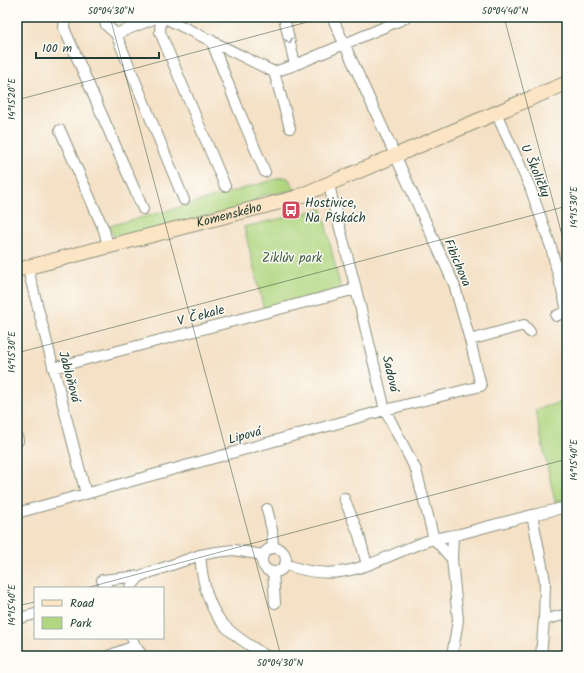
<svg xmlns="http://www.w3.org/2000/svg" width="584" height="673" font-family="Kalam,sans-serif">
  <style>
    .green { fill: #b0d680; stroke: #688a5a }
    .forest { fill: #8cb76e; stroke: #567a51 }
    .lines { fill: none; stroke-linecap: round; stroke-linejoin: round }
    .street-casing { stroke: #8a8f7d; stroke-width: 12 }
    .secondary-casing { stroke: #8a8f7d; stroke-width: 16 }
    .street { stroke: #fff; stroke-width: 10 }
    .secondary { stroke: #fce5c4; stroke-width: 14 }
    .oneway { stroke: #8f9e9a }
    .ticks { fill: none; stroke: #1f3d34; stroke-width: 1; stroke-opacity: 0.45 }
    .labels { text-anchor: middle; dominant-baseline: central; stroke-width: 3; stroke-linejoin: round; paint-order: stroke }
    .street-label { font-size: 13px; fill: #1f3d34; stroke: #fdfcf7 }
    .poi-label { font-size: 13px; fill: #1f3d34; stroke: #fdfcf7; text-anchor: start }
    .park-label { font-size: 13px; fill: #436347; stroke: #fdfcf7 }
    .neatline { fill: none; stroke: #1f3d34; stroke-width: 1.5 }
    .ticks-label { font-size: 10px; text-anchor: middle; fill: #1f3d34 }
  </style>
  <rect width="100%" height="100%" fill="#fdfcf7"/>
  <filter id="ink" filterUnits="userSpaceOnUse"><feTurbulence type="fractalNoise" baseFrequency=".025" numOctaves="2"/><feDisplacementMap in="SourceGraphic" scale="8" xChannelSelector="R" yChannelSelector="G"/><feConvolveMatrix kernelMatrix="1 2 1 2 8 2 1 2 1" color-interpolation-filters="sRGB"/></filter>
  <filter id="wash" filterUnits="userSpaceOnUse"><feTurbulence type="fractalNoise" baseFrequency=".012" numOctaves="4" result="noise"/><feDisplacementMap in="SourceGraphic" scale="16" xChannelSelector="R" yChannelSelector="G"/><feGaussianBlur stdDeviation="0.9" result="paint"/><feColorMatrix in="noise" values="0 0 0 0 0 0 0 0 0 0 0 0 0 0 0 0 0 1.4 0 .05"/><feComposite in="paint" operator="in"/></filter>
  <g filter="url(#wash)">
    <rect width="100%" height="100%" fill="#f4e1c6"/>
    <path class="green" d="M283 177 288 178 296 190 260 196 248 206 116 240 109 226 177 208Z
      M322 209 341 290 264 310 244 227Z
      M567 400V499L555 502 535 410Z"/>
    <path class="forest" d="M17 17 19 172 17 173Z"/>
  </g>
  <g filter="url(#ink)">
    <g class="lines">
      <defs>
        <path id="street" d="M65 17 64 28 143 209
          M103 17 106 25 116 34 184 200
          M161 17 160 32 225 186
          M163 17 274 72
          M284 17 295 65
          M116 34 158 17
          M211 40 237 106 265 172
          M274 72 295 65 408 17
          M274 72 290 128
          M496 113 530 187 551 247 567 310
          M60 130 104 230 108 246
          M329 184 332 198 356 289 385 410 416 470 434 539 452 559
          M28 267 30 277 86 494
          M556 316 567 311
          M470 340 524 325 530 332
          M53 368 356 289
          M17 436 18 441
          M344 498 359 535 367 565
          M267 509 272 530 273 548
          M17 513 385 410 481 386 470 340 454 284 332 17
          M532 515 545 581 544 620 541 656
          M262 560a12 12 0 1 1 24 0a12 12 0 1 1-24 0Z
          M200 555C202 579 207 607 224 625 235 637 251 646 266 656
          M285 564C346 588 377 557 433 539 442 537 451 536 460 534 496 524 531 515 567 507
          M273 572 275 603
          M107 588 102 580 140 576
          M130 588 140 576 200 555 216 552 234 550 263 555
          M17 619 35 614
          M544 620 567 614
          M132 638 135 646 143 656
          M108 656 135 646
          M452 656 458 620 452 559 453 536"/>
        <g id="secondary">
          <path id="s1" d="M17 270 295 198 567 83"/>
        </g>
      </defs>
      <use href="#street" class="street-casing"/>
      <use href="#secondary" class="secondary-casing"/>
      <use href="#street" class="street"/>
      <use href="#secondary" class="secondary"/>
    </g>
    <defs><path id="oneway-chevron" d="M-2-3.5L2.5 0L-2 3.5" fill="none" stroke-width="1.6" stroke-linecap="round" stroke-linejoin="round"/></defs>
    <use class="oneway" href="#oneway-chevron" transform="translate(289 41) rotate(77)"/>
  </g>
  <path class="ticks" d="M110 17 281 656M504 17 567 254M17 100 326 17M17 353 567 206M86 588 567 459M17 606 35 602"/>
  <defs>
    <symbol id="bus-square" viewBox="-11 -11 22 22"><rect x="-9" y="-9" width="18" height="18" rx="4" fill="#d1495b" stroke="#fdfcf7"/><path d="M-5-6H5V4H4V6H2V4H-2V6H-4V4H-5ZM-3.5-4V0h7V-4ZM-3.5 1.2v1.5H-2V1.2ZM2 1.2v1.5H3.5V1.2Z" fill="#fff"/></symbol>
  </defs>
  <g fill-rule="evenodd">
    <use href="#bus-square" x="280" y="199" width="22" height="22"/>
  </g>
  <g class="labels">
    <g class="street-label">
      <text transform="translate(535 171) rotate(67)">U Školičky</text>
      <text stroke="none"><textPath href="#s1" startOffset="219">Komenského</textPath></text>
      <text transform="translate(457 263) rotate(67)">Fibichova</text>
      <text transform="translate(201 316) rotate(-15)">V Čekale</text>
      <text transform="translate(390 374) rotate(77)">Sadová</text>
      <text transform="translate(69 377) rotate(75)">Jabloňová</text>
      <text transform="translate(245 436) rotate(-16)">Lipová</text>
    </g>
    <g class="poi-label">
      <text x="305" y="203">Hostivice,<tspan x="305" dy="15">Na Pískách</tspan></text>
    </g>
    <g class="park-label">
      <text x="292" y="258">Ziklův park</text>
    </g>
  </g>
  <rect width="584" height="673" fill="none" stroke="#fdfcf7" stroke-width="44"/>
  <rect x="34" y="587" width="130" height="52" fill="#fdfcf7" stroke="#a4b0a9"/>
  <rect x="42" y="600" width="20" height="6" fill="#fce5c4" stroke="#a4b0a9"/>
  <text x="70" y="607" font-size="12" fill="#1f3d34">Road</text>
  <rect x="42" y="617" width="20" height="12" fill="#b0d680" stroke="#a4b0a9"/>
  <text x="70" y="627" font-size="12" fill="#1f3d34">Park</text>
  <path d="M36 52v6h123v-6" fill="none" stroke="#1f3d34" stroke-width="2"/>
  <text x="42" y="52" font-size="12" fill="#1f3d34" stroke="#fdfcf7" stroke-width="3" paint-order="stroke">100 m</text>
  <rect x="22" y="22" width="540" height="629" class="neatline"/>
  <g class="ticks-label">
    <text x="111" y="14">50°04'30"N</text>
    <text x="505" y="14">50°04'40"N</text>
    <text transform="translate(11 99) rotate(-90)" y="4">14°15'20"E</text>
    <text transform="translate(573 207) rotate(-90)" y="4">14°15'30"E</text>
    <text transform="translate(11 352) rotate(-90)" y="4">14°15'30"E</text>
    <text transform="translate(573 460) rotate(-90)" y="4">14°15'40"E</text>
    <text transform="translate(11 605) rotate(-90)" y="4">14°15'40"E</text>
    <text x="280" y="666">50°04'30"N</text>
  </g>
</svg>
